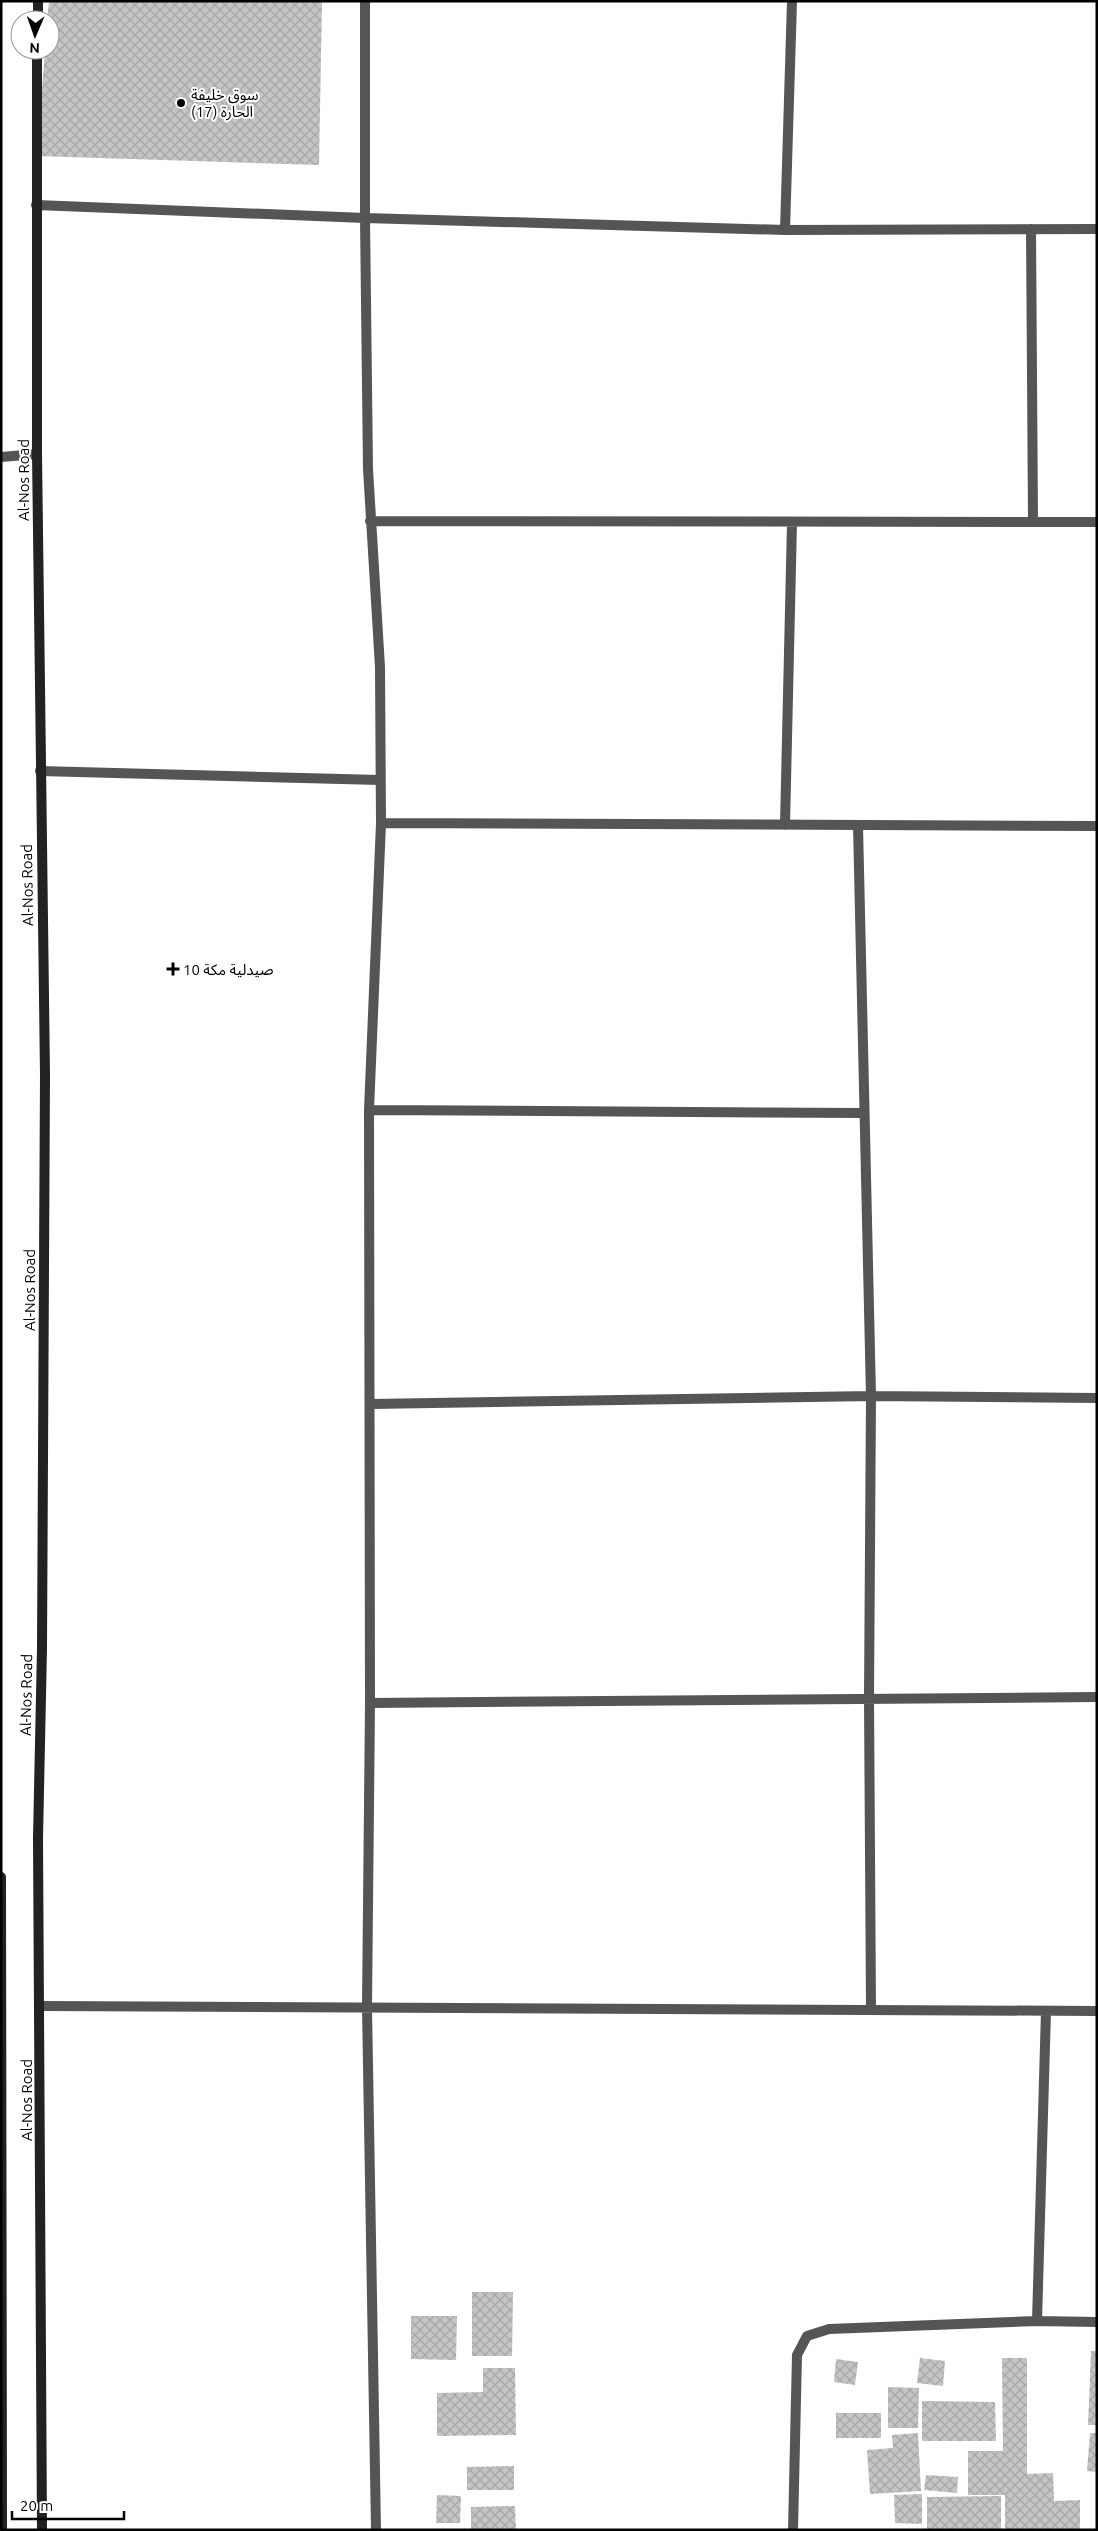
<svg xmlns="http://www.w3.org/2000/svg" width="1098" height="2531" font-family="Ubuntu,'Noto Sans Arabic',sans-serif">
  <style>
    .building { fill: url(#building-cross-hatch) }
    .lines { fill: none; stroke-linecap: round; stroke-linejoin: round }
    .street { stroke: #555; stroke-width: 10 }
    .secondary { stroke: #222; stroke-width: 10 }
    .poi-dot { fill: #000; stroke: #fff; stroke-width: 2 }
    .labels { text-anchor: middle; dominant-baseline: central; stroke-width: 4; stroke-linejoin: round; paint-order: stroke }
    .poi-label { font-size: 15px; fill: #000; stroke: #fff; text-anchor: start }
    .street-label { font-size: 15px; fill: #000; stroke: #fff }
  </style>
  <defs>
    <pattern id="building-cross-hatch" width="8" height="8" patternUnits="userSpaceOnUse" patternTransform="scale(1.25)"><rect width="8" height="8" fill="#c4c4c4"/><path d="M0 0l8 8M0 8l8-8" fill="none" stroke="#a7a7a7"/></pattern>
  </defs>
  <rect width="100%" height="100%" fill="#fff"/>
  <path class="building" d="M49 1H322L319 165 37 156 45 50H50V20H47Z
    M472 2292H513L512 2356H472Z
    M411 2316H457L456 2360 411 2359Z
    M1091 2351H1097V2425H1088Z
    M920 2358 945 2361 943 2386 917 2383Z
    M1002 2358H1027V2474L1053 2473 1054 2501 1080 2500V2530H1005V2495H968V2451H1003Z
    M836 2359 858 2362 855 2385 834 2382Z
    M483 2368H515L516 2435 437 2436V2393L483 2392Z
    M888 2387 919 2388 918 2428H888Z
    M922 2401 995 2402 996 2441H922Z
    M836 2413H881V2438H836Z
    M918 2433 921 2491 870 2494 867 2450 893 2448 892 2435Z
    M1090 2433H1097V2472L1087 2471Z
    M514 2466V2490H467V2467Z
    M926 2475 958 2477 957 2493 924 2490Z
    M922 2494V2524L895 2523 894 2495Z
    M437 2495 461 2496 460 2523H436Z
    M1001 2496V2530H927V2497Z
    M515 2506 516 2530H471V2507Z"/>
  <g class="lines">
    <path class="street" d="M365 1V218L368 469 380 667 381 823 369 1110 370 1703 367 2007 376 2530
      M36 205 365 218 785 230 1097 229
      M1031 229 1033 521
      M785 230 792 1
      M1 457 37 454
      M370 521 1097 522
      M40 771 380 780
      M381 823 1097 826
      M785 825 792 523
      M858 825 871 1396 869 1697 871 2010
      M369 1110 863 1113
      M371 1404 871 1396 1097 1398
      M370 1703 1097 1697
      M41 2006 1097 2011
      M1037 2321 1046 2011
      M793 2530 797 2355 807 2336 829 2329 1037 2321 1097 2322"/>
    <path class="secondary" d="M38 20V1
      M37 50V454L45 1075 42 1648 38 1838 42 2530
      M1 1877 2 2530"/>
  </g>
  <g class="poi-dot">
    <circle cx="181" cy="103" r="5"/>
    <path d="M170.5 961.5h5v5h5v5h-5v5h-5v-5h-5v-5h5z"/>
  </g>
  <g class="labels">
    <g class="poi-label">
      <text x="191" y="94">سوق خليفة<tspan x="191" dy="17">الحارة (17)</tspan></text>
      <text x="183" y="969">صيدلية مكة 10</text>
    </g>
    <g class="street-label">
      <text transform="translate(23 480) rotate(-90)">Al-Nos Road</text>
      <text transform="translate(27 885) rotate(-91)">Al-Nos Road</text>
      <text transform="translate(29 1290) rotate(-90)">Al-Nos Road</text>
      <text transform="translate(26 1695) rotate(-89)">Al-Nos Road</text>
      <text transform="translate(26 2100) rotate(-90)">Al-Nos Road</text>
    </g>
  </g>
  <rect width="1098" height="2531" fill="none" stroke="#000000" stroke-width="5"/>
  <g transform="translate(35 35) rotate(182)"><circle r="24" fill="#ffffff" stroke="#999999"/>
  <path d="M0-4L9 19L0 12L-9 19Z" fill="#000000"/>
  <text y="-8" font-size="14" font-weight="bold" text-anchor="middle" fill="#000000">N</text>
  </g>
  <path d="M12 2511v8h112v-8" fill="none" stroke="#000000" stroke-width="2.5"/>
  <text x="20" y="2511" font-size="15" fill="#000000" stroke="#ffffff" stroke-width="4" paint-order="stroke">20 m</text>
</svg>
